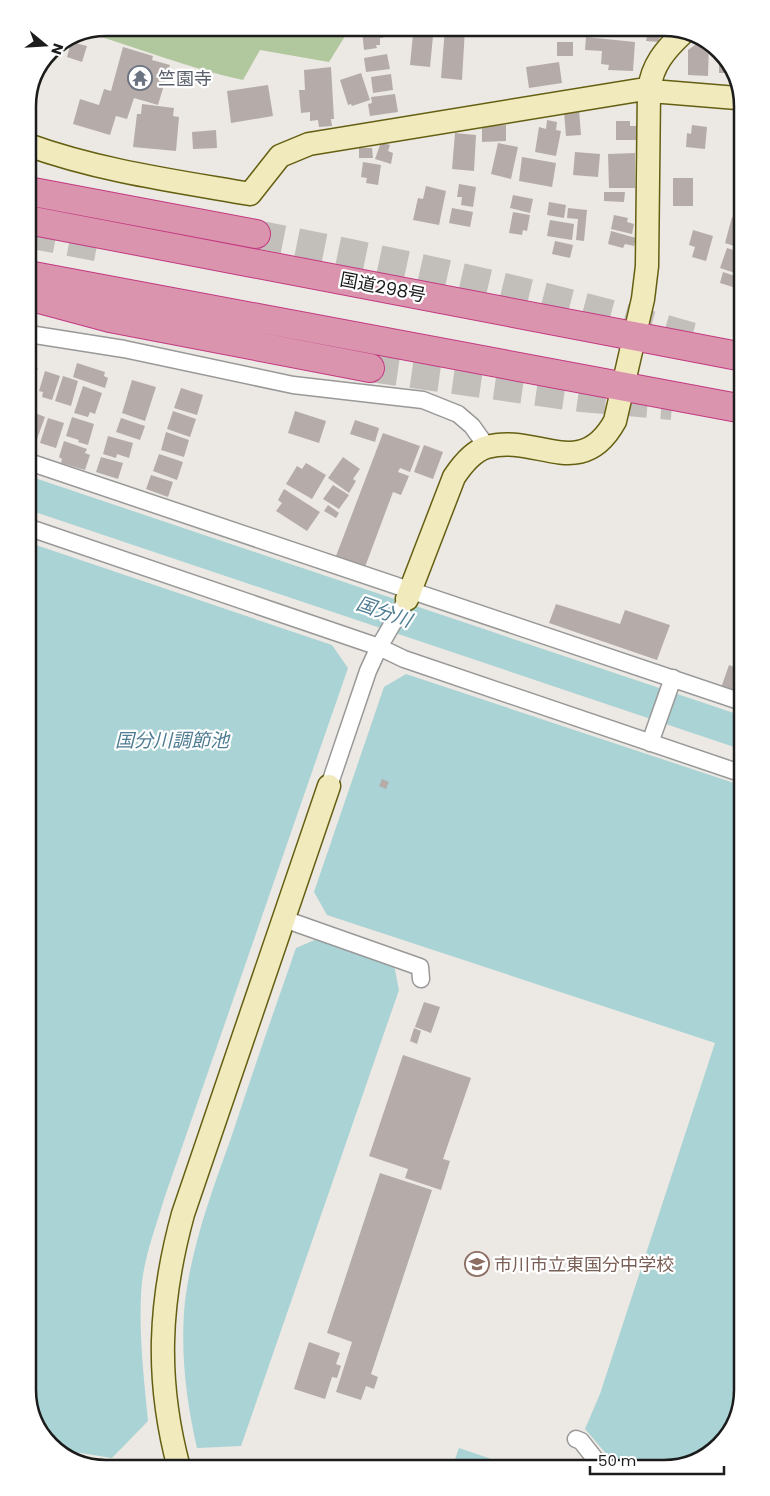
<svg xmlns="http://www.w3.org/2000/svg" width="770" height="1496" font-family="Poppins,'Noto Sans JP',sans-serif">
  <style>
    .forest { fill: #b1c79d }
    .water { fill: #a9d3d5 }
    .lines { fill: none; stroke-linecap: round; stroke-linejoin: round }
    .river { stroke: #a9d3d5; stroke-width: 32 }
    .building { fill: #b5aca9 }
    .highway-tunnel { stroke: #c2bfbb; stroke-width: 28; stroke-dasharray: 28 14; stroke-linecap: butt }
    .street-casing { stroke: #999; stroke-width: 19 }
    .secondary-casing { stroke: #655f12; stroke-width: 25 }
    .highway-casing { stroke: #c23980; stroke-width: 30 }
    .street { stroke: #fff; stroke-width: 16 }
    .secondary { stroke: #f1eabd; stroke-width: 22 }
    .highway { stroke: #db94ae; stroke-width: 28 }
    .labels { text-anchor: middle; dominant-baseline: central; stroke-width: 4.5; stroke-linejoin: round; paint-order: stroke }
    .worship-label { font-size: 18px; fill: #5b616d; stroke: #fff; text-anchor: start }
    .street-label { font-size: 18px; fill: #1c1c1c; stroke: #fff }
    .education-label { font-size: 18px; fill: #785e54; stroke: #fff; text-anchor: start }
    .water-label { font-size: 19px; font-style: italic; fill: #4e7c92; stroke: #fff }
    .rim { fill: none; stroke: #1c1c1c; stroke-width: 2.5 }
  </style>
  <rect width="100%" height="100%" fill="#ece8e3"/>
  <path class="forest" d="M106 28H350L329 62 260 50 243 80C191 69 142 49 91 34Z"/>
  <path class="water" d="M30 543 332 645 348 668 164 1199C155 1230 142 1262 141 1295 139 1337 144 1379 148 1421L112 1458 56 1449 33 1420Z
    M406 674 740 785 742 1390 729 1434 694 1463H614L585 1429 600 1394 715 1043 327 915 314 892 384 687Z
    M317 939 394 965 399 990 241 1446 197 1448C186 1400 180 1351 185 1301 192 1245 212 1191 231 1138 252 1074 274 1011 296 948Z
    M459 1448 506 1464 453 1465Z"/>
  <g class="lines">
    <path class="river" d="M29 493 740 732"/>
  </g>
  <path class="building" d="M445 28H465L462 80 441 78Z
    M636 28H661L659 42 646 41 647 36 635 35Z
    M382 29 383 38H380V45H376L377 48 364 50 362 31Z
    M413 34 433 36 430 67 410 65Z
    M586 37 635 42 633 71 608 70 609 65 601 64 602 51 585 50Z
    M71 42 87 46 82 62 67 57Z
    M557 42H573V56H557Z
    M699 42 709 43 708 76 688 75V50Z
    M123 47 153 56 152 60 170 65 158 105 134 98 127 119 116 116 110 135 73 124 80 99 99 105 104 89 111 91Z
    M719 53 720 55 734 73H719Z
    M387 54 390 69 366 72 364 58Z
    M559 62 562 83 529 88 526 67Z
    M331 67 334 119H331L332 126 319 127 318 120 310 121V112L301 113 299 90H305L304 70Z
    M361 73 370 100 352 106 351 104 348 105 340 80Z
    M391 74 393 90 373 93 371 77Z
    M268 85 273 116 231 123 227 91Z
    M395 94 398 112 370 116 368 104 372 103 371 97Z
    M142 104 174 108 173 116 179 117 176 151 133 147 137 114H141Z
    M579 110 581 135 566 136 564 112Z
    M547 120 557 122 556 130 561 131 556 156 535 152 539 127 546 129Z
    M616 121H630V126H639V140H616Z
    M506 125V141L482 142V126Z
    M692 125 707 127 705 149 686 147 687 133 691 134Z
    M216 130 217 148 193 149 192 132Z
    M455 133 476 135 474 171 452 169Z
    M381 142 390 145 388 151 393 153 391 164 375 159Z
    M498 143 518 147 511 179 491 174Z
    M359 148H372L373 158H359Z
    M575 152 600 154 598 177 573 175Z
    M635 153V188H609L608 154Z
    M522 157 556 163 552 187 519 181Z
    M363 162 381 165 378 185 366 183 367 178 361 177Z
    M673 178H693V206H673Z
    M459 184 476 187 473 207 461 205 462 197H457Z
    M426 186 446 191 439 225 413 220 418 198 423 199Z
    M604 192H625L624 202 604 201Z
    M513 195 533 199 530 213 510 208Z
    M736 195H737V215L733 214Z
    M549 202 566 205 564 218 547 215Z
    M452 208 473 212 470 227 449 223Z
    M568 208 587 210 584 241 576 240 578 219 567 218Z
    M513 212 530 215 527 231 523 230 522 235 509 233Z
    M614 215 628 218 627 222 634 224 632 234 611 229Z
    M732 217 737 219V247L725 243Z
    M550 220 574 224 572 240 547 236Z
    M693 230 713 236 706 261 692 257 695 247 689 245Z
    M611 231 636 238 634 246 625 244 623 248 608 244Z
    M555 241 573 245 570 258 552 254Z
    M727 248 737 251 738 274 720 268Z
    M723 272 738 277 736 288 720 283Z
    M77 363 105 372 104 376 108 378 105 388 73 377Z
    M29 365 38 368 29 392Z
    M45 371 60 376 52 400 42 397 43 392 39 391Z
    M63 376 78 381 71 406 55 401Z
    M132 380 156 387 145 421 122 413Z
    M83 386 102 393 95 414 90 412 88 417 74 413Z
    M181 388 203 395 197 415 174 408Z
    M30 411 45 417 37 439 29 436Z
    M173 411 196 419 190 437 167 429Z
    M295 411 326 421 319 443 288 433Z
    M72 417 94 424 88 445 78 442 79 440 66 436Z
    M48 418 64 423 56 448 40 443Z
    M121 418 145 426 140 440 116 432Z
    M355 420 379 428 375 442 350 434Z
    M166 432 189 440 184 457 161 450Z
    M383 433 420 446 410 472 400 468 398 472 409 476 401 495 393 492 365 567 336 556Z
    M108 436 133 443 129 458 117 454 116 458 103 454Z
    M64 441 87 449 85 453 90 455 85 470 61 463 62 459 59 457Z
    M424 445 443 452 433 479 414 472Z
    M159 454 183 462 177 480 153 471Z
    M101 457 123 463 118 479 96 472Z
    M343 457 360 469 353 479 356 481 349 493 328 478Z
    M306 463 326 475 312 499 286 484 297 466 302 469Z
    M151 475 173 482 168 497 146 489Z
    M333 485 349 495 339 509 323 499Z
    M284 489 320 512 307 531 276 511 282 503 278 500Z
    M328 505 339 513 336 518 324 511Z
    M556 604 620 624 625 610 670 625 657 660 549 623Z
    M729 665 739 669V694L721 688Z
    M382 779 389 782 386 789 379 786Z
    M424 1002 440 1007 431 1033 415 1027Z
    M414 1028 421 1031 417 1044 410 1041Z
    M403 1055 471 1078 443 1159 450 1161 441 1190 405 1178 408 1169 369 1156Z
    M380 1173 432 1190 371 1374 378 1377 374 1389 366 1386 361 1400 336 1392 352 1342 327 1333Z
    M309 1342 340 1353 336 1364 341 1366 337 1378 332 1377 325 1399 294 1389Z"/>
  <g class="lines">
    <path class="highway-tunnel" d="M28 234 100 248
      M256 234C404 263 552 295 697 338
      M370 368 581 398 672 406"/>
    <defs>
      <path id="street" d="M29 334 124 349 293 385 423 400 458 414 472 426 487 447
        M29 462 739 701
        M30 528 379 647 404 659 740 773
        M650 743 673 678
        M329 786 368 671 379 647 407 599
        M284 919 420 967 421 979
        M576 1439 581 1441 599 1464"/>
      <path id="secondary" d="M28 145C100 171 175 181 250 194L280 156 309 144 639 90 737 98
        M407 599 454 477C462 465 473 451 487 447 536 433 581 483 615 421L643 299 647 266 649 90C652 65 665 50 683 33
        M179 1468C155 1379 159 1302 183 1214L329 786"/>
      <path id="highway" d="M28 191 256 234
        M28 220 738 356
        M28 275 738 408
        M28 296 110 318 370 368"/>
    </defs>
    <use href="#street" class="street-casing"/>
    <use href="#secondary" class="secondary-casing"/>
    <use href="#highway" class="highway-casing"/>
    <use href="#street" class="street"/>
    <use href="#secondary" class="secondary"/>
    <use href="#highway" class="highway"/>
  </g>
  <defs>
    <symbol id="temple-ring" viewBox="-11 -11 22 22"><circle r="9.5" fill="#fff" stroke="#6b7280" stroke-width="1.5"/><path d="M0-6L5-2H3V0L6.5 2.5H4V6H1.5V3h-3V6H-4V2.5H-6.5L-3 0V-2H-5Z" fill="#6b7280"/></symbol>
    <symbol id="school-ring" viewBox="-11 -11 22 22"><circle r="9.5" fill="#fff" stroke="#8d6e63" stroke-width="1.5"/><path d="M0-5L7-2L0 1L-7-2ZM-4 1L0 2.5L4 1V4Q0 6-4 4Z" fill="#8d6e63"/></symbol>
  </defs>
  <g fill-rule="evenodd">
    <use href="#temple-ring" x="126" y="64" width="28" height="28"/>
    <use href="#school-ring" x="463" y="1250" width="28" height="28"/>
  </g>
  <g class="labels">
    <g class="worship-label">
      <text x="158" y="78">竺園寺</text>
    </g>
    <g class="street-label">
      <text transform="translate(383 287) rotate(11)">国道298号</text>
    </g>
    <g class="education-label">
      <text x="494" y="1264">市川市立東国分中学校</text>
    </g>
    <g class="water-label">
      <text transform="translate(384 612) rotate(19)">国分川</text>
      <text x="172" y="740">国分川調節池</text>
    </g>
  </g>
  <path d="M0 0H770V1496H0ZM106 36H664A70 70 0 0 1 734 106V1390A70 70 0 0 1 664 1460H106A70 70 0 0 1 36 1390V106A70 70 0 0 1 106 36Z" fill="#fff" fill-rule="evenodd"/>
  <path class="rim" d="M106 36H664A70 70 0 0 1 734 106V1390A70 70 0 0 1 664 1460H106A70 70 0 0 1 36 1390V106A70 70 0 0 1 106 36Z"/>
  <g transform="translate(45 45) rotate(108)" stroke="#ffffff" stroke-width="4" paint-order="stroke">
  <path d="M0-4L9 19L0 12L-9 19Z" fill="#1c1c1c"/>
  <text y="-8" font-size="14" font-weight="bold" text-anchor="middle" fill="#1c1c1c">N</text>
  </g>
  <path d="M590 1466v8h134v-8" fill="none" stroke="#1c1c1c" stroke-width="2.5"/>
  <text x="598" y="1466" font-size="15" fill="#1c1c1c" stroke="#ffffff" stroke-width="4" paint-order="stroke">50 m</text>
</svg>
